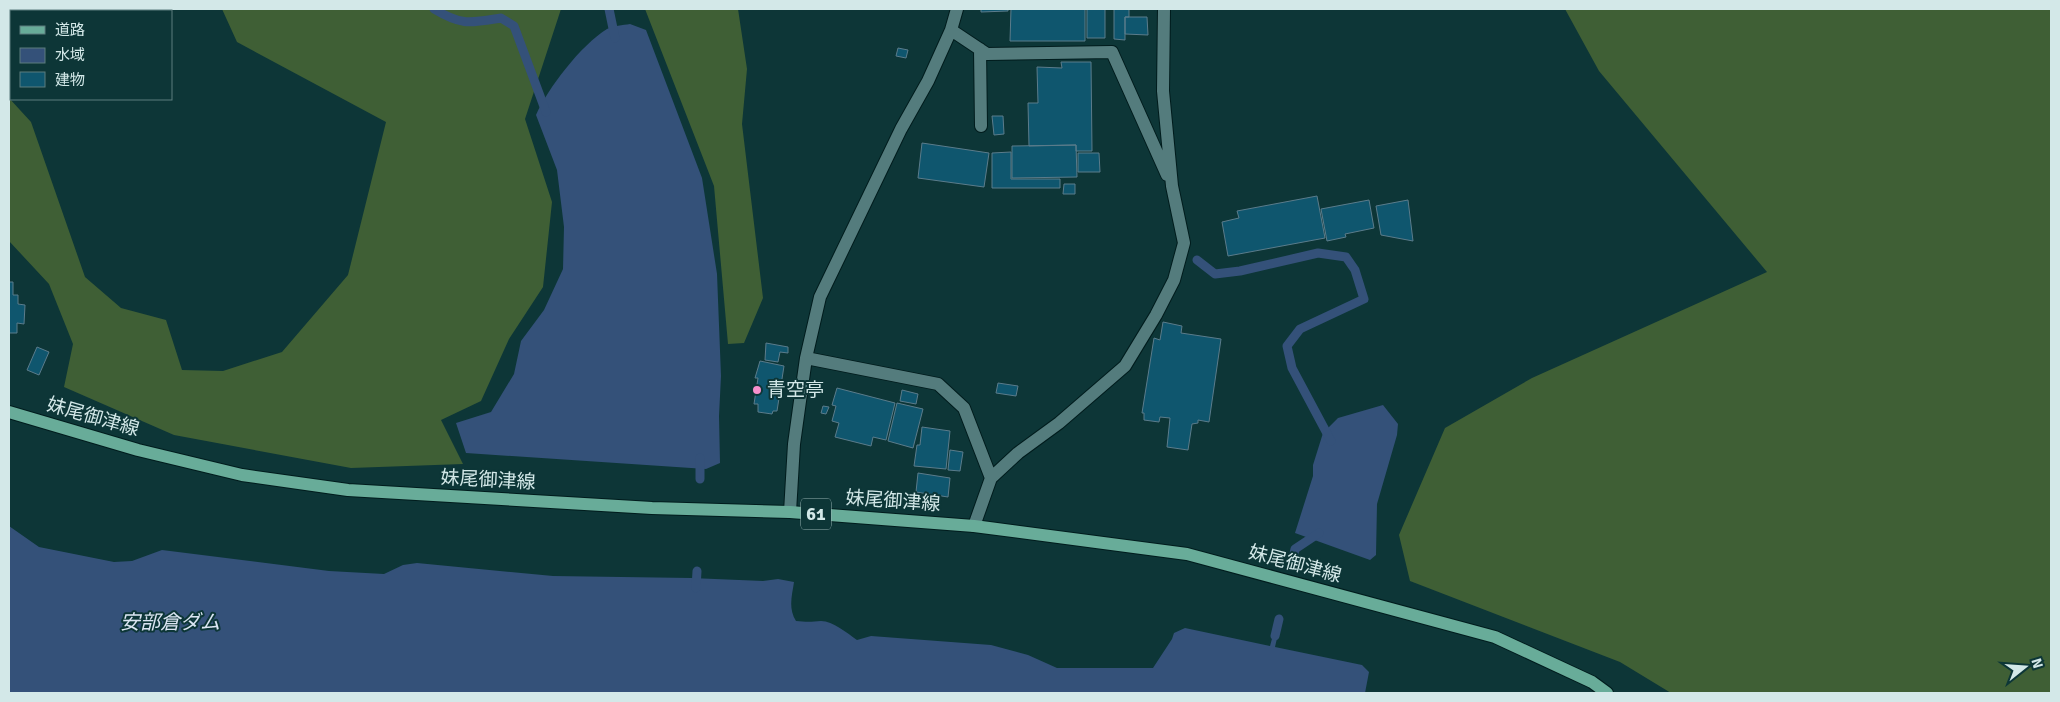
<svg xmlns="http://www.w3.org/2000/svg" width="2060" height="702" font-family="Signika,'Noto Sans JP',sans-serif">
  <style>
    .forest { fill: #3f5f35 }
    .water { fill: #345179 }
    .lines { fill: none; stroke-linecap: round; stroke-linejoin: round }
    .stream { stroke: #345179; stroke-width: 9 }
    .building { fill: #0f566e; stroke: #5b7c8b }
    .minor-casing { stroke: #001c1d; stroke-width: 14 }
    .primary-casing { stroke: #001c1d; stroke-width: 14 }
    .minor { stroke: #547c7d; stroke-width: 12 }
    .primary { stroke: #68ac99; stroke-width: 12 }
    .poi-dot { fill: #f790cd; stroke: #0d3637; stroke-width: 2 }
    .labels { text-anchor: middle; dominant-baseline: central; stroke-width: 4; stroke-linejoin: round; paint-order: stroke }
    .shield { fill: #0d3637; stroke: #98b3b3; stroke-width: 1 }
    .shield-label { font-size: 18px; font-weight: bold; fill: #d3e8e8 }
    .poi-label { font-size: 19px; fill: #d3e8e8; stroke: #0d3637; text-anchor: start }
    .street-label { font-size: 19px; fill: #d3e8e8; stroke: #0d3637 }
    .water-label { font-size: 20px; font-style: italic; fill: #dbe5f2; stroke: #0d3637 }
  </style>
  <rect width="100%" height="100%" fill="#0d3637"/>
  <path class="forest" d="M222 9H561L525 119 552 202 543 287 509 339 481 401 441 420 463 464 351 468 174 435 64 387 73 344 49 284 9 241V98L31 122 85 277 121 308 166 320 182 370 223 371 282 352 348 275 386 122 237 42Z
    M645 9H738L747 69 742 124 763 298 744 343 728 344 714 186Z
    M1565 9H2051V693H1671L1620 662 1410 581 1399 535 1445 428 1532 378 1767 272 1599 71Z"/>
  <path class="water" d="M630 24 646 30 702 178 717 274 721 376 719 416 720 463 706 469 466 453 456 423 491 412 514 374 521 341 544 310 563 269 564 227 557 170 536 115C548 88 581 45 607 29 613 26 623 25 630 24Z
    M1383 405 1398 424 1397 435 1377 504 1376 555 1370 560 1295 533 1313 476V465L1323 433 1338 418Z
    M9 526 39 547 114 562 132 561 162 550 329 571 384 574 403 565 417 563 553 576 691 578 763 581 778 579 794 582C792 596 788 608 796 621 805 622 812 622 821 621 833 621 847 633 857 640L871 636 991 645 1028 655 1057 668H1153L1172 639 1174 633 1185 628 1270 646 1276 624 1280 625 1275 647 1362 665 1369 672 1365 693H9Z"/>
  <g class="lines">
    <path class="stream" d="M434 9C462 26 470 23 501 18L514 26 546 112
      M609 9 615 38
      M1197 260 1215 274 1240 271 1318 253 1346 257 1355 270 1364 299 1300 329 1287 346 1292 368 1331 441
      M700 479V458
      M1294 554 1295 549 1319 533
      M696 588 697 571
      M1275 636 1279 619"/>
  </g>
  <path class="building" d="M110 9H120L122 11H107Z
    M981 9H1008V11L981 12Z
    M1011 9H1085V41H1010Z
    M1087 9H1105V38H1087Z
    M1114 9H1129V17H1125V40L1114 39Z
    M1125 17H1147L1148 35 1125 34Z
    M898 48 908 50 906 58 896 56Z
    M1061 62H1091L1092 151H1076V145L1029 146 1028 103H1038L1037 67 1062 68Z
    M992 116H1003L1004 134 994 135Z
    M922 143 989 153 984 187 918 178Z
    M1076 145 1077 177 1012 178V146Z
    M1011 152V179H1060V188H992V153Z
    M1078 153H1099L1100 172H1078Z
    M1064 184H1075V194H1063Z
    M1317 196 1325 238 1228 256 1222 222 1239 218 1237 211Z
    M1369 200 1374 228 1345 234 1346 237 1327 241 1321 209Z
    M1408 200 1413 241 1381 235 1376 206Z
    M9 282H13V295H18V304L25 305 24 324 17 323V333H9Z
    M1163 322 1182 326 1181 333 1221 339 1209 422 1198 420V423L1192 424 1188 450 1167 447 1170 418 1160 417 1159 422 1144 420V413H1142L1154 338 1160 340Z
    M766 343 788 347V353L780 352 778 362 765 360Z
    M37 347 49 352 39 375 27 370Z
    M760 361 784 366 777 411H773L772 414 758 412V404H754L758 378H755Z
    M998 383 1018 386 1016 396 996 393Z
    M837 388 895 403 886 440 873 437 871 446 835 437 839 423 832 421 836 406 832 405Z
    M902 390 918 394 916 404 900 401Z
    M897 403 923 409 913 448 888 441Z
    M823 406 829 407 826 414 821 413Z
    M922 427 950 431 946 469 914 466 917 445H920Z
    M950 450 963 452 960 471 948 470Z
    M918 473 950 478 948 497 916 492Z"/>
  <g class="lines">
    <defs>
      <path id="minor" d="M951 30 987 54 1112 52 1167 175
        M980 49 981 126
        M806 358 938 384 964 408 991 478
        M790 512 794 444 806 358 820 297 901 129 928 81 951 30 957 9
        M974 526 991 478 1018 453 1059 423 1125 366 1156 315 1174 280 1184 243 1172 186 1163 91 1164 9"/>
      <path id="primary" d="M9 412 138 450 242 475 348 490 652 508 790 512 974 526 1187 554 1495 637 1592 682 1607 693"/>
    </defs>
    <use href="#minor" class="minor-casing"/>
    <use href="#primary" class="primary-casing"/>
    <use href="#minor" class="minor"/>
    <use href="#primary" class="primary"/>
  </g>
  <circle class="poi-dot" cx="757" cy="390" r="5"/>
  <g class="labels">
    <rect class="shield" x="801" y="498.5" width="30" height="31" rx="4"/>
    <g class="shield-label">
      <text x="816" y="514">61</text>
    </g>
    <g class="poi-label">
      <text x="767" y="390">青空亭</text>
    </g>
    <g class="street-label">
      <text transform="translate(93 417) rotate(16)">妹尾御津線</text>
      <text transform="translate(488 480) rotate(3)">妹尾御津線</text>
      <text transform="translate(893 501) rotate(4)">妹尾御津線</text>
      <text transform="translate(1295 564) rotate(15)">妹尾御津線</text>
    </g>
    <g class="water-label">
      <text x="170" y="622">安部倉ダム</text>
    </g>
  </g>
  <rect width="2060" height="702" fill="none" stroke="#d3e8e8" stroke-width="20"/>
  <rect x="10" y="10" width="162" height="90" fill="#0d3637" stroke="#5c7d7e"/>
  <rect x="20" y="26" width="25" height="8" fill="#68ac99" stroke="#5c7d7e"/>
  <text x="55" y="35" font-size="15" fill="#d3e8e8">道路</text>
  <rect x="20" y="48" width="25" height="15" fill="#345179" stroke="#5c7d7e"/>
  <text x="55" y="60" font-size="15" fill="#d3e8e8">水域</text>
  <rect x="20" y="72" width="25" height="15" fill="#0f566e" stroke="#5c7d7e"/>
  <text x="55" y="85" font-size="15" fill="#d3e8e8">建物</text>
  <g transform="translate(2025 667) rotate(73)" stroke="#0d3637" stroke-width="4" paint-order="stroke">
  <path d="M0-4L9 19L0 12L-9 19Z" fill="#d3e8e8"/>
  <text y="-8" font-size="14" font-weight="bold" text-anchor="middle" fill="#d3e8e8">N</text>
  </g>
</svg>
